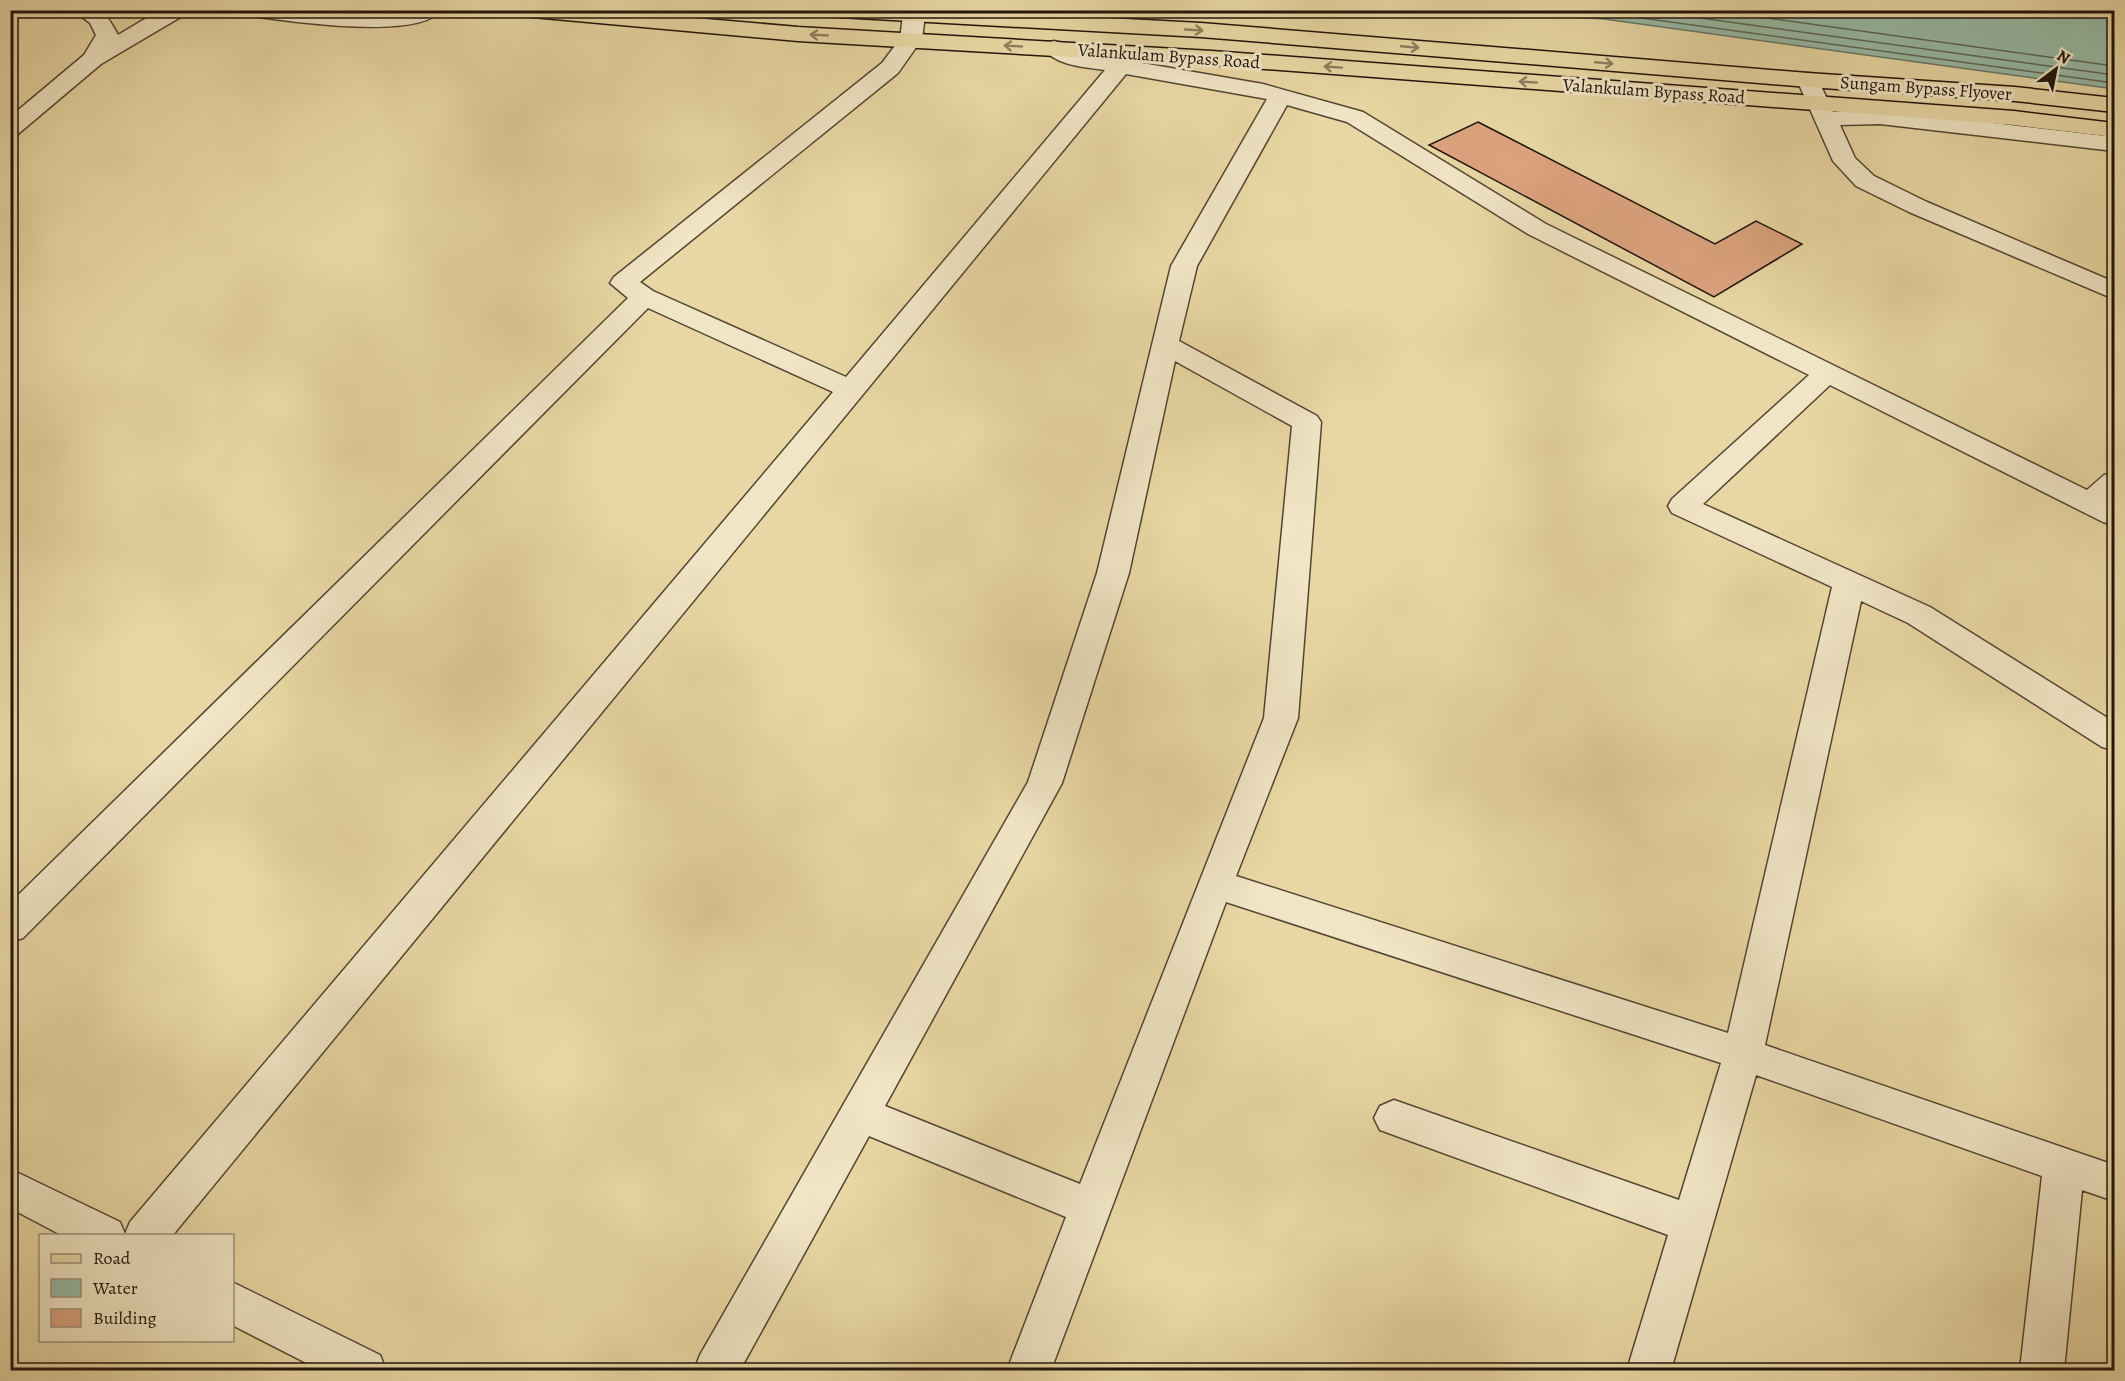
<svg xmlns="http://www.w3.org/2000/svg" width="2125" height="1381" font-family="Alegreya,serif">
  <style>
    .water { fill: #97baa5; stroke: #687867; stroke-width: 1.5 }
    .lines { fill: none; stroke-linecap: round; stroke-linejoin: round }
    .shore { stroke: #5c6758; stroke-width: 1.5 }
    .building { fill: #dba37e; stroke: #21140b; stroke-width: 1.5 }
    .minor-casing { stroke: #534531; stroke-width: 3 }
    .major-casing { stroke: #21140b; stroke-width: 3 }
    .minor { fill: #f0e5c4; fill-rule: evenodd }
    .major { fill: #e8d7a4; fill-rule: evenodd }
    .oneway { stroke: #8e7f5f }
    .labels { text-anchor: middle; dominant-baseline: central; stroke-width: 6; stroke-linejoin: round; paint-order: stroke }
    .far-street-label { font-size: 18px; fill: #21140b; stroke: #f0e5c4 }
  </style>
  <rect width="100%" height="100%" fill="#e8d7a4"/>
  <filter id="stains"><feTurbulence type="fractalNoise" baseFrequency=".00333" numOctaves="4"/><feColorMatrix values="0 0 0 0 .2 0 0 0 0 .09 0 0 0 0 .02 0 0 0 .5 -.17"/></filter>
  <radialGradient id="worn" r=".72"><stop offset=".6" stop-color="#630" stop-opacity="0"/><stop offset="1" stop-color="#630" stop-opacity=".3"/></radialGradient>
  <path class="water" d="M1476 11H2114V89L1604 19Z"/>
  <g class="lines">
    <path class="shore" d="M1567 10 1605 13 2114 83
      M1642 10 2114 75
      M1709 10 2114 66"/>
  </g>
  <path class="building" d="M1478 122 1715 244 1756 221 1802 244 1714 297 1429 145Z"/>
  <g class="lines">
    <defs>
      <path id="minor" d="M73 10C101 10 104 8 118 35L160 10H186L184 15 101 64 18 134 10 136V117L84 55 96 35 90 23Z
        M242 10H312L372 14 441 10C420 41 287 21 252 16L244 15Z
        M906 10H922L925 15 922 39 898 73 640 282 653 291 846 377 1105 70C1085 67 1056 66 1043 48L1046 43 1054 41 1062 43 1078 52 1263 84 1363 112 1546 224 2087 490 2104 475 2114 473V497L2110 501 2114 503V525L2103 522 1830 385 1703 504 1930 607 2114 722V750L2102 747 1908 623 1861 601 1765 1045 2114 1165V1201L2082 1190 2064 1370H2020L2042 1176 1756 1075 1671 1370H1627L1668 1235 1380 1130 1374 1118 1380 1106 1394 1100 1679 1200 1721 1063 1226 902 1051 1370H1007L1066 1217 869 1136 740 1370H694L700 1355 1028 782 1097 573 1171 266 1267 99 1126 74 172 1236H63L10 1208V1169L120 1222 125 1234 130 1222 833 392 648 308 23 938 10 942V903L628 298 610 283 614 277 882 63 900 39 903 15ZM1287 105 1347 122 1528 234 1809 375 1672 499 1668 506 1672 513 1832 587 1728 1033 1236 876 1298 718 1321 422 1317 416 1179 341 1197 266ZM1175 361 1292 426 1264 718 1080 1184 885 1106 1062 783 1129 573Z
        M1808 73 1816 75 1833 112 1880 110 2114 137V151L1880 124 1840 125 1855 158 1874 176 1927 202 2114 282V299L1909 212 1856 186 1833 161 1797 80 1800 75Z
        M232 1282 380 1355 386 1370H320L232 1325Z"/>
      <path id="major" d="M511 10H602L798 27 1212 51 2014 111 2114 123V137L2014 125 1212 65 798 41 521 16 513 15Z
        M811 10H954L1201 23 1808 73 2015 87 2114 98V112L2015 101 1808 87 1201 37 821 16 813 15Z"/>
    </defs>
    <use href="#minor" class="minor-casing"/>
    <use href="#major" class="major-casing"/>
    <use href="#minor" class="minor"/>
    <use href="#major" class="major"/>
  </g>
  <defs><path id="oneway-shaft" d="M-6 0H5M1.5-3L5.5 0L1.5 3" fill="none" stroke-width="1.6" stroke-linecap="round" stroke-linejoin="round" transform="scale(1.5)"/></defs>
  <g class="oneway">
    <use href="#oneway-shaft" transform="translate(1194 30) rotate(3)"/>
    <use href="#oneway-shaft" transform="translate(819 35) rotate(-177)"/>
    <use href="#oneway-shaft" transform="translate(1013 46) rotate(-177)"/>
    <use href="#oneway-shaft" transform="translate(1410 47) rotate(5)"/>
    <use href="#oneway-shaft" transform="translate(1604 63) rotate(5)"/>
    <use href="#oneway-shaft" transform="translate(1333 67) rotate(-176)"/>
    <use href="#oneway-shaft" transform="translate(1528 82) rotate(-176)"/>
  </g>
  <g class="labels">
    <g class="far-street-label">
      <text transform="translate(1169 56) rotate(4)">Valankulam Bypass Road</text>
      <text transform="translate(1926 88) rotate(4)">Sungam Bypass Flyover</text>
      <text transform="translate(1654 91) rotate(4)">Valankulam Bypass Road</text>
    </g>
  </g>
  <rect width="2125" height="1381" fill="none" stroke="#e8d7a4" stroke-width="36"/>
  <rect x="12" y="12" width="2101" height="1357" fill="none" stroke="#21140b" stroke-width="3"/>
  <rect x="18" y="18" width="2089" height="1345" fill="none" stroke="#21140b" stroke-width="1.5"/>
  <rect x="39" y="1234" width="195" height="108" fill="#f0e5c4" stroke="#9d917a" stroke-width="1.5"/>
  <rect x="51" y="1254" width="30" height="9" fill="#e8d7a4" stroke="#9d917a" stroke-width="1.5"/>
  <text x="93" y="1264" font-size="18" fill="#21140b">Road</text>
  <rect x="51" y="1279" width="30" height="18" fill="#97baa5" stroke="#9d917a" stroke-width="1.5"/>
  <text x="93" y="1294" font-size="18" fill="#21140b">Water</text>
  <rect x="51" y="1309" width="30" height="18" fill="#dba37e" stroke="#9d917a" stroke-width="1.5"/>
  <text x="93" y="1324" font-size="18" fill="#21140b">Building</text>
  <g transform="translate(2056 69) rotate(32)" stroke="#f0e5c4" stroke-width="4.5" paint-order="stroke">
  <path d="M0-4.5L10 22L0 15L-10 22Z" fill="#21140b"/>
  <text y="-9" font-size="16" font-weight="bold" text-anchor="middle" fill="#21140b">N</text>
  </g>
  <rect width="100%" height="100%" filter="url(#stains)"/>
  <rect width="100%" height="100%" fill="url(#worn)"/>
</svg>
